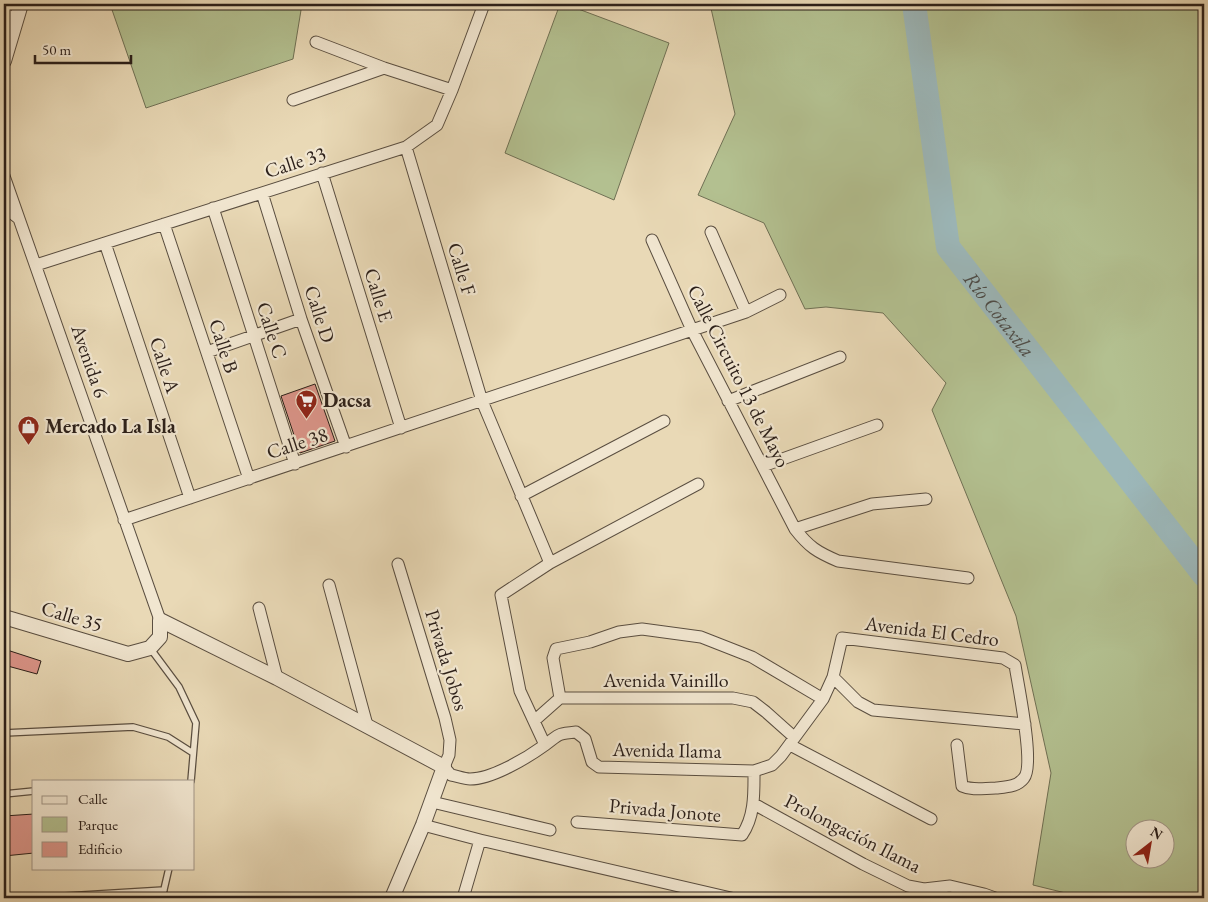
<svg xmlns="http://www.w3.org/2000/svg" width="1208" height="902" font-family="'EB Garamond',serif">
  <style>
    .green { fill: #b3c090; stroke: #6f7054; fill-rule: evenodd }
    .lines { fill: none; stroke-linecap: round; stroke-linejoin: round }
    .river { stroke: #9cb7b9; stroke-width: 24 }
    .building { fill: #dd968b; stroke: #2b1f19 }
    .service-casing { stroke: #5a4e40; stroke-width: 8 }
    .minor-casing { stroke: #5a4e40; stroke-width: 13 }
    .tertiary-casing { stroke: #5a4e40; stroke-width: 16 }
    .service { stroke: #f1e6d0; stroke-width: 5.5 }
    .minor { stroke: #f1e6d0; stroke-width: 11 }
    .tertiary { stroke: #f1e6d0; stroke-width: 14 }
    .labels { text-anchor: middle; dominant-baseline: central; stroke-width: 4.5; stroke-linejoin: round; paint-order: stroke }
    .street-label { font-size: 20px; fill: #2b1f19; stroke: #f1e6d0 }
    .poi-label { font-size: 20px; font-weight: bold; fill: #2b1f19; stroke: #f1e6d0; text-anchor: start }
    .water-label { font-size: 21px; font-style: italic; fill: #4d4d49; stroke: #f1e6d0 }
  </style>
  <rect width="100%" height="100%" fill="#e9d9b6"/>
  <filter id="stains"><feTurbulence type="fractalNoise" baseFrequency=".004" numOctaves="4"/><feColorMatrix values="0 0 0 0 .2 0 0 0 0 .09 0 0 0 0 .02 0 0 0 .5 -.17"/></filter>
  <radialGradient id="worn" r=".72"><stop offset=".6" stop-color="#630" stop-opacity="0"/><stop offset="1" stop-color="#630" stop-opacity=".3"/></radialGradient>
  <path class="green" d="M110 4H302L293 59 146 108Z
    M560 4H565L669 43 614 200 505 153Z
    M710 4H1204V898H1086L1033 885 1051 773 1016 616 932 410 946 383 883 313 826 307 805 309 764 223 698 195 735 114ZM1136 830H1166V860H1136Z"/>
  <g class="lines">
    <path class="river" id="s1" d="M914 4 948 247 1204 575"/>
  </g>
  <path class="building" d="M315 384 335 441 300 453 281 396Z
    M4 649 41 661 37 674 4 665Z
    M34 814V853L4 856V816Z"/>
  <g class="lines">
    <defs>
      <path id="service" d="M150 648 179 687 196 723 191 781
        M4 733 133 727 168 737 193 753
        M4 794 34 791
        M32 898 164 890
        M162 898 169 868"/>
      <path id="minor" d="M4 10 14 23
        M316 42 384 68 452 90
        M293 100 384 68
        M406 147 482 401 550 563
        M322 173 401 428
        M4 176 160 620
        M262 193 301 319 346 447
        M4 207 18 218
        M213 208 295 464
        M164 224 249 479
        M711 232 746 312
        M652 240 692 330 795 529C809 547 817 552 838 561L968 578
        M105 243 190 498
        M36 265 406 147 437 125 452 90 484 4
        M207 352 301 319
        M728 401 840 357
        M763 466 877 425
        M521 496 664 421
        M124 520 746 312 780 295
        M795 529 872 504 926 499
        M398 564 445 718 450 740 449 755 444 767 451 775C457 776 464 779 470 779 492 779 527 758 545 745 560 734 556 734 576 732L585 739 592 762 599 767 754 771 772 765 781 756 823 699 833 677 842 638 1003 658 1015 665C1018 685 1035 765 1024 778 1017 787 1006 787 996 788 984 788 973 791 962 786L957 745
        M329 585 367 725
        M259 608 277 678
        M833 677 858 702 873 710 1025 724
        M560 698 553 658 556 649 590 642 619 632 642 629 701 637 752 657 823 699
        M534 721 560 698H733L753 702 766 712 794 737
        M545 745 520 691 501 595 550 563 698 484
        M790 745 931 819
        M432 802 550 830
        M754 804 863 864 908 886 924 889 950 886 984 894 995 898
        M577 822 742 835C755 816 754 793 754 771
        M423 825 480 840 731 898
        M463 898 480 840"/>
      <path id="tertiary" d="M4 61 21 4
        M4 617 128 654 150 648 160 637V620L277 678 444 767 423 825 392 898"/>
    </defs>
    <use href="#service" class="service-casing"/>
    <use href="#minor" class="minor-casing"/>
    <use href="#tertiary" class="tertiary-casing"/>
    <use href="#service" class="service"/>
    <use href="#minor" class="minor"/>
    <use href="#tertiary" class="tertiary"/>
  </g>
  <defs>
    <symbol id="supermarket-pin" viewBox="-11 -11 22 30"><path d="M0 17L-7.5 6A9.5 9.5 0 1 1 7.5 6Z" fill="#8f2418" stroke="#f1e6d0"/><path d="M-6-5.5h2.5l.6 2H6L4.5 2H-2.5L-4.4-4H-6ZM-1.5 3.2a1.3 1.3 0 1 0 .1 0ZM3 3.2a1.3 1.3 0 1 0 .1 0Z" fill="#fff"/></symbol>
    <symbol id="shop-pin" viewBox="-11 -11 22 30"><path d="M0 17L-7.5 6A9.5 9.5 0 1 1 7.5 6Z" fill="#8f2418" stroke="#f1e6d0"/><path d="M-5-2.5h2.3a2.7 3.5 0 0 1 5.4 0H5L5.5 6h-11ZM-1.5-2.5h3a1.5 2.3 0 0 0-3 0Z" fill="#fff"/></symbol>
  </defs>
  <g fill-rule="evenodd">
    <use href="#supermarket-pin" x="294" y="388" width="25" height="34"/>
    <use href="#shop-pin" x="16" y="414" width="25" height="34"/>
  </g>
  <g class="labels">
    <g class="street-label">
      <text transform="translate(295 162) rotate(-18)">Calle 33</text>
      <text transform="translate(462 269) rotate(73)">Calle F</text>
      <text transform="translate(379 295) rotate(73)">Calle E</text>
      <text transform="translate(320 314) rotate(72)">Calle D</text>
      <text transform="translate(272 330) rotate(72)">Calle C</text>
      <text transform="translate(224 346) rotate(72)">Calle B</text>
      <text transform="translate(90 361) rotate(71)">Avenida 6</text>
      <text transform="translate(165 365) rotate(72)">Calle A</text>
      <text transform="translate(739 376) rotate(63)">Calle Circuito 13 de Mayo</text>
      <text transform="translate(297 443) rotate(-18)">Calle 38</text>
      <text transform="translate(72 616) rotate(17)">Calle 35</text>
      <text transform="translate(932 631) rotate(7)">Avenida El Cedro</text>
      <text transform="translate(447 660) rotate(73)">Privada Jobos</text>
      <text x="666" y="680">Avenida Vainillo</text>
      <text transform="translate(667 750) rotate(1)">Avenida Ilama</text>
      <text transform="translate(665 810) rotate(5)">Privada Jonote</text>
      <text transform="translate(853 833) rotate(27)">Prolongación Ilama</text>
    </g>
    <g class="poi-label">
      <text x="323" y="400">Dacsa</text>
      <text x="45" y="426">Mercado La Isla</text>
    </g>
    <g class="water-label">
      <text stroke="none"><textPath href="#s1" startOffset="330">Río Cotaxtla</textPath></text>
    </g>
  </g>
  <rect width="1208" height="902" fill="none" stroke="#e9d9b6" stroke-width="20"/>
  <rect x="5" y="5" width="1198" height="892" fill="none" stroke="#2b1f19" stroke-width="2.5"/>
  <rect x="10" y="10" width="1188" height="882" fill="none" stroke="#2b1f19"/>
  <rect x="32" y="780" width="162" height="90" fill="#f1e6d0" stroke="#a29687"/>
  <rect x="42" y="796" width="25" height="8" fill="#f1e6d0" stroke="#a29687"/>
  <text x="78" y="804" font-size="15" fill="#2b1f19">Calle</text>
  <rect x="42" y="817" width="25" height="15" fill="#b3c090" stroke="#a29687"/>
  <text x="78" y="830" font-size="15" fill="#2b1f19">Parque</text>
  <rect x="42" y="842" width="25" height="15" fill="#dd968b" stroke="#a29687"/>
  <text x="78" y="854" font-size="15" fill="#2b1f19">Edificio</text>
  <g transform="translate(1150 844) rotate(31)"><circle r="24" fill="#f1e6d0" stroke="#a29687"/>
  <path d="M0-4L9 19L0 12L-9 19Z" fill="#8f2418"/>
  <text y="-8" font-size="14" font-weight="bold" text-anchor="middle" fill="#2b1f19">N</text>
  </g>
  <path d="M35 55v8h96v-8" fill="none" stroke="#2b1f19" stroke-width="2.5"/>
  <text x="42" y="55" font-size="15" fill="#2b1f19" stroke="#f1e6d0" stroke-width="4" paint-order="stroke">50 m</text>
  <rect width="100%" height="100%" filter="url(#stains)"/>
  <rect width="100%" height="100%" fill="url(#worn)"/>
</svg>
